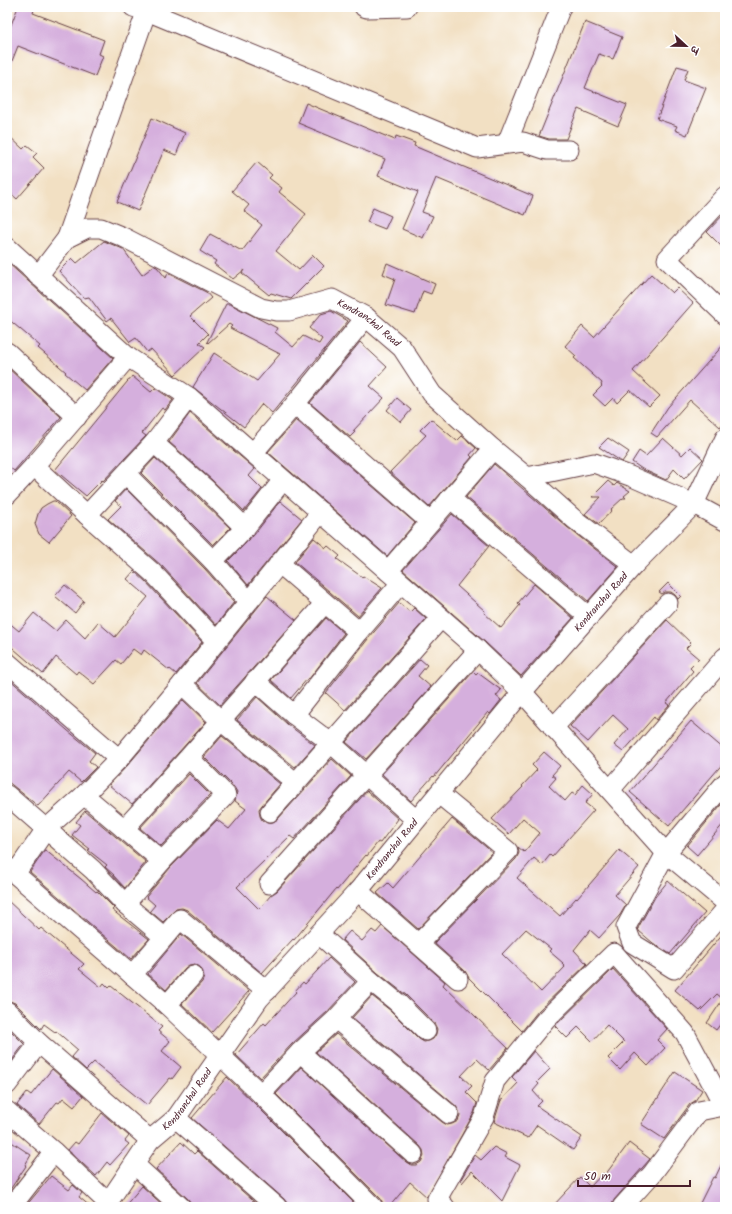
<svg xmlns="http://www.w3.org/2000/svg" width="732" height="1214" font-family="Kalam,'Playpen Sans Deva',sans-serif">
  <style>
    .building { fill: #d5afdd; fill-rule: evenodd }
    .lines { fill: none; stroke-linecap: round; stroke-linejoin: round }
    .minor-casing { stroke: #633c42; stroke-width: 21 }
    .minor { stroke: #fff; stroke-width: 19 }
    .labels { text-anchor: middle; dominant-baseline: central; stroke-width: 3.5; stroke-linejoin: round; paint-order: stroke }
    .street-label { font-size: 10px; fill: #4a1f2b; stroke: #fff }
  </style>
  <rect width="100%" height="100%" fill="#fff"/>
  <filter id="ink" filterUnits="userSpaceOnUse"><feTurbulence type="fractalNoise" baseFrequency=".025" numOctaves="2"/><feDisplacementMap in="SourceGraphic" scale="8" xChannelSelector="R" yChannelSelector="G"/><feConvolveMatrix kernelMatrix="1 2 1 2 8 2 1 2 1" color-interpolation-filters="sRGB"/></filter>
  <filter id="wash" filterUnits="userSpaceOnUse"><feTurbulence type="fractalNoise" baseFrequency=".012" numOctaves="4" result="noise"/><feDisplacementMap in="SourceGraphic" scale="16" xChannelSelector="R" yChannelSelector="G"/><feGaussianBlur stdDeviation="0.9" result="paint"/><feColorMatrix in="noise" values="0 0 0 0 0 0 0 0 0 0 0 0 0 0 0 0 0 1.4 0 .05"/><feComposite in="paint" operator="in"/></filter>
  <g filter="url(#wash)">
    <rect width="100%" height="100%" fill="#f2e0c3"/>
    <g id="blocks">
      <path class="building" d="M18 7H35L33 13 104 40 99 54 103 56 95 76 18 46 8 71H7V35Z
        M585 22 622 37 613 59 599 54 585 88 627 105 618 126 578 109 566 139H549L539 136Z
        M677 66 688 69 684 80 706 88 687 135 675 130 677 126 657 119Z
        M306 103 395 140 396 136 415 143 414 146 533 196 525 215 436 178 422 212 433 216 423 238 402 229 418 192 378 176 385 159 298 123Z
        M152 118 185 133 176 155 164 150 138 211 117 202Z
        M7 134 23 149 27 145 37 153 33 157 44 168 17 199 7 190Z
        M257 162 272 175 269 178 282 188 279 192 306 214 276 251 299 270 313 255 324 266 291 299 271 293 269 295 242 273 244 270 233 279 214 264 216 261 200 251 210 234 242 251 262 225 244 211 249 205 232 191Z
        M373 208 391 216 385 229 367 222Z
        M725 213V250L707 232Z
        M104 241 123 249 142 275 154 266 157 267 166 278 168 273 206 292 211 298 190 316 208 334 199 343 205 347 175 375 151 349 147 352 136 338 130 342 111 318 107 321 89 297 84 298 59 271 72 258 77 263Z
        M7 262 113 358 85 390 65 373 66 372 38 348 40 346 7 318Z
        M387 263 435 284 431 294 423 291 415 314 386 305 395 279 383 274Z
        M651 274 672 293 677 288 693 303 633 371 660 396 649 407 630 390 617 403 613 398 605 406 593 395 602 386 601 385 602 383 574 358 576 356 565 346 582 326 594 337Z
        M226 304H230L277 328 275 332 293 347 303 336 319 344 322 339 309 328 321 314 331 311 348 321 272 413 262 404 244 427 193 387 214 353 257 381 280 354 230 328 232 326 229 324 208 343 207 342Z
        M360 342 387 367 370 386 384 398 353 431 355 432 350 437 310 403Z
        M725 343V421L720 427 690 400 657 437 651 433 668 407Z
        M7 367 61 417 14 471 7 465Z
        M132 376 151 392 155 388 173 400 165 410 162 408 142 433 146 436 103 481 102 480 86 496 55 470Z
        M397 398 411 410 401 422 387 410Z
        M190 413 255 469 249 476 262 489 244 511 212 480 169 442Z
        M431 419 457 441 462 436 476 448 470 455 472 457 429 507 390 472 426 435 420 430Z
        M296 420 415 523 387 556 268 452Z
        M608 438 629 452 622 462 599 447Z
        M663 438 682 455 690 447 703 459 684 479 674 469 666 480 642 469 632 462 639 451 646 456Z
        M155 458 197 496 230 528 213 545 141 473Z
        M494 464 567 527 618 567 588 601 466 497Z
        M608 481 614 486 617 483 630 491 624 496 626 498H623L611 509 612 510 599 524 585 514 601 497H592Z
        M126 489 205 569 234 602 216 625 162 566 108 519 121 506 115 501Z
        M53 501H55L71 516 49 542 39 534 35 524 38 514 41 508 47 504Z
        M280 501 302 519 248 585 228 561 254 535Z
        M452 514 489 546 457 586 485 611 484 613 501 628 520 605 518 603 534 584 573 618 521 676 485 642 403 570Z
        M314 538 326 548 328 546 340 556 337 559 362 577 363 576 382 588 358 616 295 562Z
        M134 571 146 582 202 642 176 674 170 669 169 670 144 650 141 655 133 649 121 664 116 660 94 684 78 671 76 674 56 657 43 674 7 643V621L19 631 34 613 56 631 66 620 85 638 98 622 115 637 148 597 127 579Z
        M668 583 681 596 678 599 675 595 671 592H665L662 594 659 592Z
        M65 585 84 601 75 613 55 596Z
        M267 596 296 620 220 705 197 683Z
        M399 603 410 612 414 608 426 619 345 710 326 693 368 639Z
        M326 618 344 633 309 679 308 678 291 698 271 680Z
        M667 620 691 643 686 648 699 659 690 668 693 671 666 703 669 705 656 720 654 717 623 752 614 745 628 729 613 715 588 742 570 726Z
        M420 659 427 665 418 676 431 687 366 759 346 742Z
        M473 672 476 675 478 673 501 690 496 696 501 700 490 714 488 712 434 777 433 776 411 801 382 774Z
        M7 677 67 730 95 753 89 761 96 767 81 782 69 772 38 806 7 781Z
        M257 697 287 724 315 745 295 767 237 720Z
        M183 700 206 722 132 804 109 785 127 766Z
        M691 721 725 750V761L669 826 630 792Z
        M222 736 280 784 262 805 259 809 260 816 262 820 267 823 273 822 278 819 332 759 351 776 294 839 290 836 237 887 259 909 271 895 277 891 367 791 398 819 380 843 378 842 367 856 366 855 337 890 336 889 294 940 293 939 262 973 187 910 182 908 176 909 163 922 150 911 155 905 146 897 170 868 217 820 229 829 246 809 235 801 237 792 234 787 204 757Z
        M544 752 560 766 552 775 556 778 549 786 565 801 572 793 575 795 583 785 593 794 585 803 594 810 552 857 550 855 542 865 534 858 517 878 560 916 576 898 577 899 619 850 639 867 615 895 626 905 620 915 599 938 590 930 574 950 587 964 538 1011 522 1031 469 978 465 971 434 943 516 859 519 853 518 847 524 852 540 833 523 818 509 834 492 819 523 787 522 786 537 770 532 765ZM526 929 551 949 549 951 563 963 562 964 565 967 541 992 502 954Z
        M189 774 210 795 161 846 140 828Z
        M725 800V822L697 855 687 846Z
        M85 811 146 862 125 888 113 875H114L105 867 107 865 88 850 90 849 72 835 80 825 76 822Z
        M452 819 492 852 418 929 377 893 388 883 393 888Z
        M45 850 81 879 96 892 97 891 114 908 112 910 149 939 131 959 30 872Z
        M668 881 705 913 670 954 653 943 639 931 638 928 655 897Z
        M7 900 39 930 41 928 84 964 79 969 101 987 104 983 109 988 111 986 162 1027 158 1031 170 1041 162 1051 181 1067 172 1079 170 1078 147 1105 94 1062 86 1070 72 1057 78 1050 56 1031 55 1032 44 1024 41 1029 15 1003 7 1000Z
        M382 926 445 982 443 985 508 1048 489 1070 477 1059 461 1076 472 1086 466 1092 477 1103 474 1113 427 1197 410 1182 389 1207H384L381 1199 276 1094 301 1067 406 1162 411 1165H416L421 1162 424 1156 423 1150 420 1146 316 1052 336 1034 442 1122 447 1125 452 1124 458 1121 460 1116 459 1111 456 1106 352 1018 372 996 391 1011 419 1039 424 1042 429 1041 433 1039 436 1034 437 1029 434 1023 406 995 378 973 342 940 350 931 362 941 372 930 376 933Z
        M725 931V1018L716 1030 707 1023 723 999 717 994 700 1011 675 990Z
        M181 934 249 991 212 1032 182 1004 202 982 204 977 203 972 200 967 195 964 189 965 185 968 166 990 148 974Z
        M329 958 355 982 328 1011 292 1044 260 1078 236 1055 264 1023 266 1025 296 992 295 991 303 982 305 984Z
        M613 969 667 1029 657 1040 665 1048 648 1066 635 1053 620 1070 608 1058 624 1042 607 1025 592 1041 578 1027 567 1038 555 1026Z
        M7 1027 24 1044 7 1067Z
        M534 1051 550 1069 537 1082 539 1084 533 1091 542 1101 537 1106 582 1137 573 1150 537 1125 528 1138 494 1122 501 1100H502L518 1083 512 1077Z
        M52 1069 83 1096 74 1107 63 1098 59 1103 57 1102 39 1124 17 1105 27 1092 31 1095Z
        M675 1072 702 1090 695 1101 690 1104 664 1139 641 1124Z
        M227 1077 253 1102 358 1207H288L287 1203 284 1199 192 1118Z
        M102 1113 129 1136 125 1141 129 1144 110 1165 107 1162 96 1176 68 1150 75 1142 78 1144Z
        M7 1139 31 1155 25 1165 26 1166 7 1194Z
        M181 1142 194 1154 197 1151 260 1207H192L191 1203 188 1199 156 1169Z
        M629 1143 650 1159 614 1200 611 1207H552L580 1177 590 1187 603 1173 605 1175Z
        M494 1147 507 1154 505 1157 520 1165 502 1201 472 1171 462 1183 460 1181 475 1155 481 1160Z
        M725 1157V1207H698L713 1177 715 1178Z
        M51 1176 69 1190 73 1185 82 1193 79 1197 91 1207H25Z
        M142 1186 165 1207H124Z"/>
    </g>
  </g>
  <g filter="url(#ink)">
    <use href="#blocks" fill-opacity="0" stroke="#633c42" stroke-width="1"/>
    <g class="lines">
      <defs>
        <g id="minor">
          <path d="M133 7 147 11 477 148 523 142 547 150H569"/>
          <path d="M364 7 367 8 407 7"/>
          <path d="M507 143 561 7"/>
          <path d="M725 196 667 259 725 315"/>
          <path d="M67 238 148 7"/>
          <path d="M7 247 128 357 189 397 478 650 522 692 666 853 725 902"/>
          <path id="s1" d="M38 276 67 238 87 228H101L123 237 261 308 276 311H289L332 299 366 317 402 348 432 394 493 449 527 477 594 463 630 476 694 504 725 521"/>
          <path d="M7 352 77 417"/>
          <path d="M295 404 430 522"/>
          <path d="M154 443 205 488 245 528"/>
          <path d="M253 453 295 404 366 317"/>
          <path d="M34 466 87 515 154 574 216 641"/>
          <path d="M126 474 213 561 248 601"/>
          <path d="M527 477 574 519 634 565"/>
          <path d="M7 495 34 466 128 357"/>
          <path d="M450 498 589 617"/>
          <path d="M87 515 154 443 189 397"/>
          <path d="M213 561 245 528 283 480"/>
          <path d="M279 563 359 632"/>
          <path d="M388 571 493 449"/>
          <path d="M7 662 119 759"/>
          <path d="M255 681 294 715 331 743 416 820"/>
          <path d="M182 684 221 721 295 782"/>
          <path d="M294 715 359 632 401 583"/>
          <path d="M553 728 668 603"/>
          <path d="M725 783 666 853 626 927 632 943 674 969 725 910"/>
          <path d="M610 790 725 657"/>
          <path d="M7 795 93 870 125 904 164 937"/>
          <path d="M84 795 162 861"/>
          <path d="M270 812 441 618"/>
          <path d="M124 829C192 755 258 678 325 603"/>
          <path d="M7 867 167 1005 261 1094 373 1207"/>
          <path d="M15 874 46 829 84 795 119 759 182 684 321 512"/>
          <path d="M269 884 478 650"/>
          <path d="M358 891 458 979"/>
          <path d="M125 904 162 861 226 795 189 758"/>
          <path d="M319 934 371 981 398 1003 426 1031"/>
          <path d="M419 943 508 851 439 794"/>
          <path d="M132 975 180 919 267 991"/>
          <path d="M167 1005 193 975"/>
          <path d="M7 1011 39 1043 150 1140"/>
          <path d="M336 1019 449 1114"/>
          <path d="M300 1052 413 1154"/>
          <path d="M7 1085 39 1043"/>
          <path d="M261 1094 300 1052 336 1019 371 981"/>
          <path d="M7 1111 54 1152 108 1203"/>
          <path d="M176 1118 277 1207"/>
          <path d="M134 1164 181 1207"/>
          <path d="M11 1207 54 1152"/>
          <path id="s2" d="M105 1207 150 1140 176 1118 259 999 358 891 522 692 634 565 694 504 725 438"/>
          <path d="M445 1207 437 1199 484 1117 495 1081 546 1019 614 953 685 1033 724 1106H725"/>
          <path d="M622 1207 652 1174 699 1111 724 1106"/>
        </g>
      </defs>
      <use href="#minor" class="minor-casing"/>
      <use href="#minor" class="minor"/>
    </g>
  </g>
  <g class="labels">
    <g class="street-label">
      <text stroke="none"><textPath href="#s1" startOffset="380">Kendranchal Road</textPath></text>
      <text stroke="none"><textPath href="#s2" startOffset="784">Kendranchal Road</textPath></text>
      <text stroke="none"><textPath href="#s2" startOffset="460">Kendranchal Road</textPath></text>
      <text stroke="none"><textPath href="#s2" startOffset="136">Kendranchal Road</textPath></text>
    </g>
  </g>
  <rect width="732" height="1214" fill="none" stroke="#fff" stroke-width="24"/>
  <g transform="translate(686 46) rotate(112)" stroke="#ffffff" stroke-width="3" paint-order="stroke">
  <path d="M0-3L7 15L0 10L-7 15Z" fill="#4a1f2b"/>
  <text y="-6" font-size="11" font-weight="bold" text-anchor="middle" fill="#4a1f2b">उ</text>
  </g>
  <path d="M578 1180v6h112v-6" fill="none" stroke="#4a1f2b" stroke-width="2"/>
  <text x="584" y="1180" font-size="12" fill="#4a1f2b" stroke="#ffffff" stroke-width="3" paint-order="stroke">50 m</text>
</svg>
